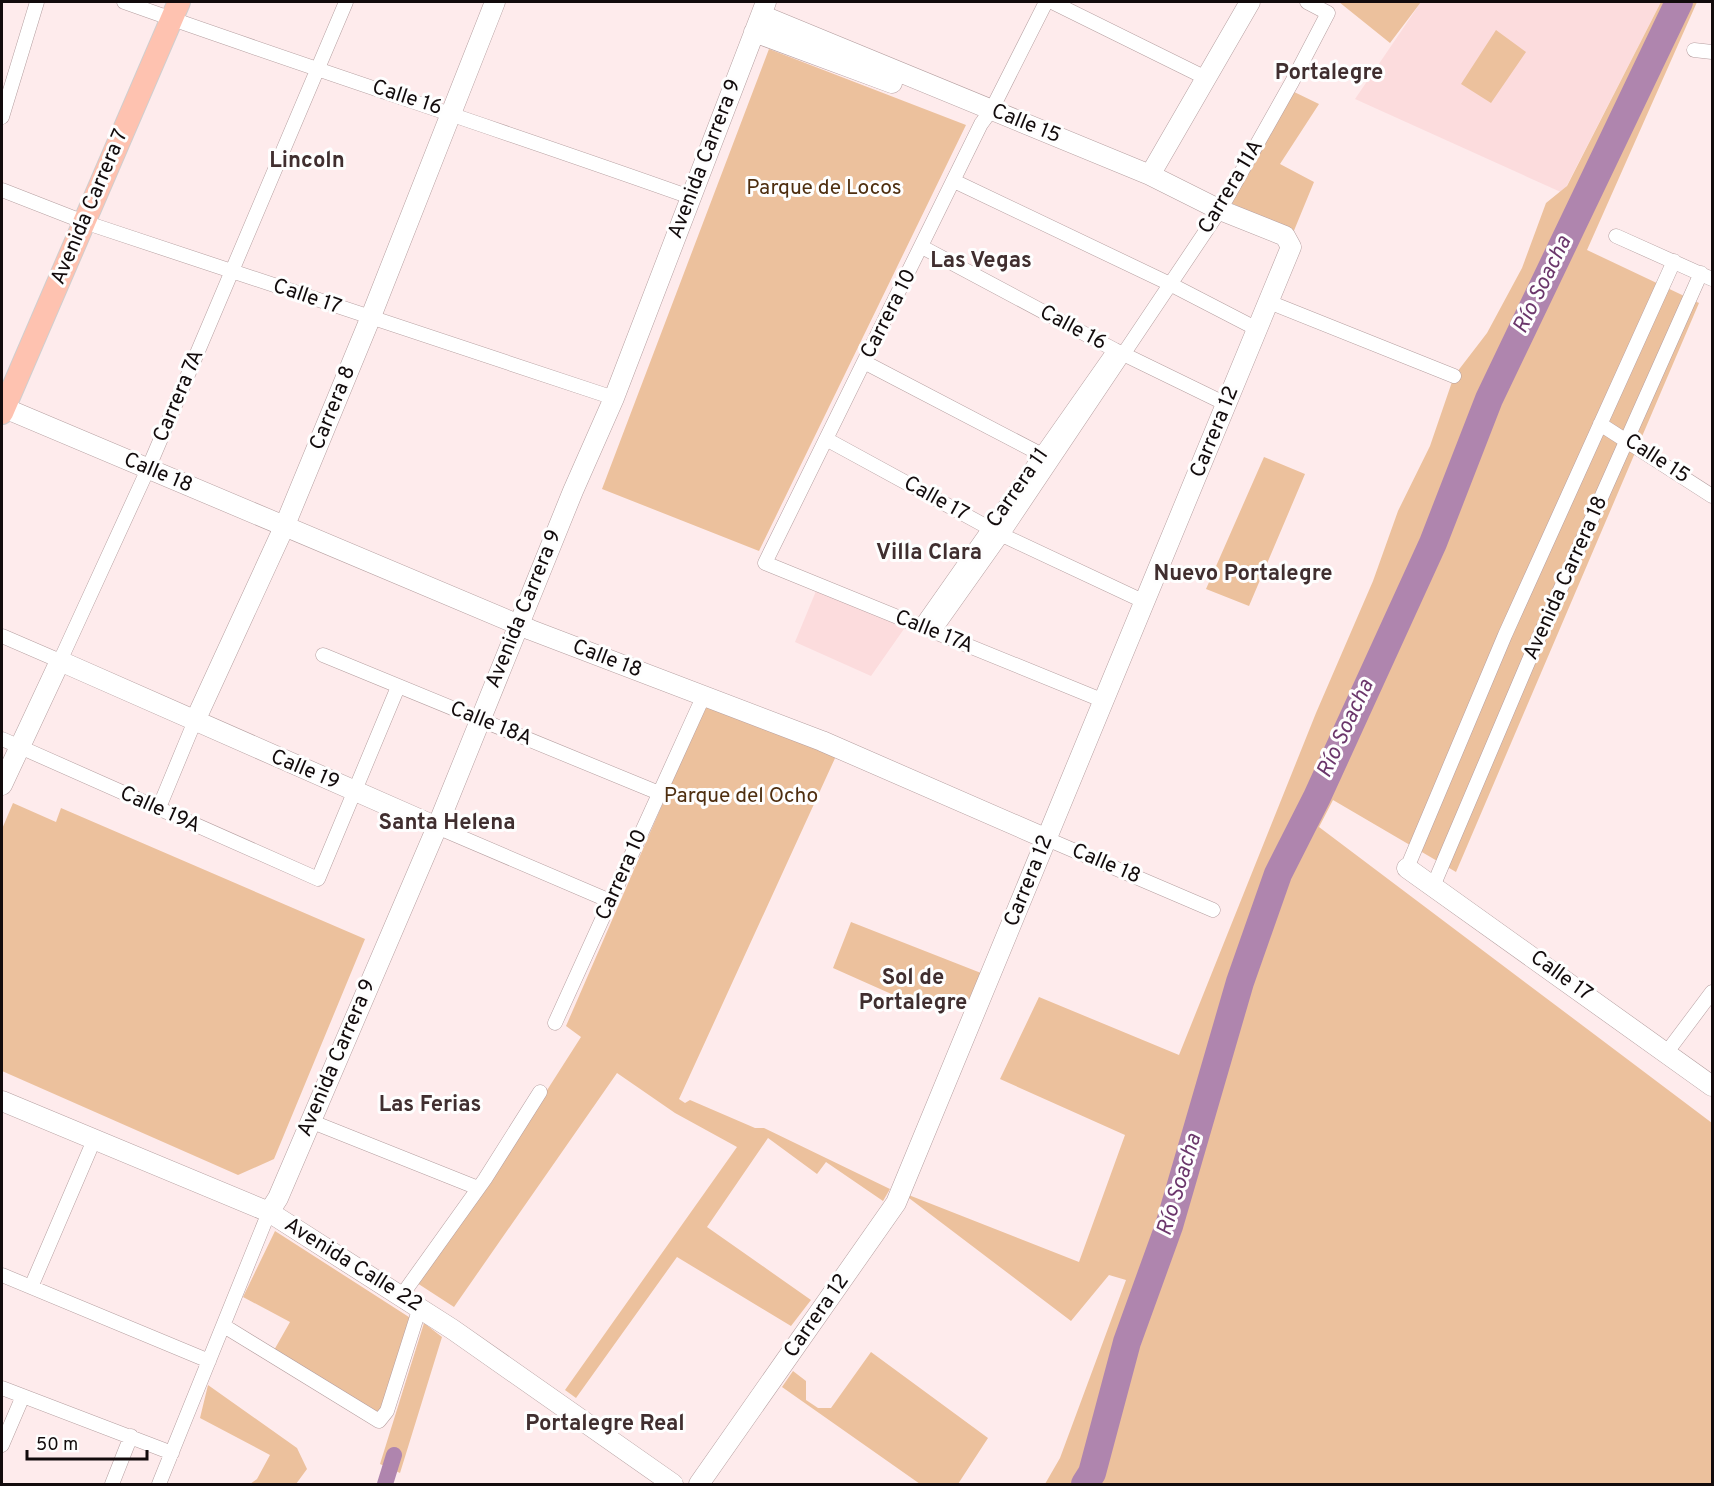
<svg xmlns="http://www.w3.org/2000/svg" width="1714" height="1486" font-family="Overpass,sans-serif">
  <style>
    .built { fill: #fcdcdd }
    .green { fill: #ecc19d }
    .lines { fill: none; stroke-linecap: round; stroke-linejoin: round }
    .canal { stroke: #af85ae; stroke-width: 16 }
    .river { stroke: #af85ae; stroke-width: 28 }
    .street-casing { stroke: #b59fa0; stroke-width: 15 }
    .secondary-casing { stroke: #b59fa0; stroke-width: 21 }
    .primary-casing { stroke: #d0cece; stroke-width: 24 }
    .street { stroke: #fff; stroke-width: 14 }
    .secondary { stroke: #fff; stroke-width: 20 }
    .primary { stroke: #fec2b0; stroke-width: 22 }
    .labels { text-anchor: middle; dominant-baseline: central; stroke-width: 6; stroke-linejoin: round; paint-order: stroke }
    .street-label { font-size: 21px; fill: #120b0c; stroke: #fefefe }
    .park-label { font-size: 21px; fill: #4e2e0f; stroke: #fefefe }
    .neighbourhood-label { font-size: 22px; font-weight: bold; fill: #402e2f; stroke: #fefefe }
    .water-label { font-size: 22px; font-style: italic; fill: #6b366b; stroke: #fefefe }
  </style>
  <rect width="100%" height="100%" fill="#feebec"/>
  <path class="built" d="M1421 2H1661L1563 193 1355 99Z
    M816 591 906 626 871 676 795 642Z"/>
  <path class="green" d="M1339 2H1421L1390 43Z
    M1661 2H1697L1587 250 1699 303 1456 872 1333 800 1319 827 1712 1123V1484H1045L1060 1458 1126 1280 1109 1275 1071 1321 901 1192 1079 1262 1125 1135 1000 1079 1039 997 1179 1055 1316 713 1373 581 1398 511 1430 446 1454 376 1487 333 1522 268 1546 203 1567 186Z
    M1496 30 1526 52 1491 103 1461 84Z
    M769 49 966 125 759 551 602 489Z
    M1288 89 1319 104 1280 164 1314 182 1293 233 1225 200Z
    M1264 457 1305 474 1249 606 1206 589Z
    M706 704 836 756 679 1099 685 1103 690 1100 755 1128H764L890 1189 883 1201 826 1162 817 1174 768 1138 707 1227 811 1300 791 1326 677 1257 576 1398 565 1390 737 1147 675 1113 617 1073 454 1307 417 1283 482 1192 581 1037 566 1026Z
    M13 803 56 822 61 808 365 939 274 1159 238 1175 2 1071V829Z
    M851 922 981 973 967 1006 925 1009 833 968Z
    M275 1231 412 1319 379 1420 273 1352 290 1322 243 1297Z
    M424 1323 442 1337 400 1473 380 1464Z
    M871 1352 988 1438 958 1484H920L782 1387 793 1371 806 1381V1400L818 1408H831Z
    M208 1385 297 1448 307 1469 296 1484H250L257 1479 270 1455 200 1418Z"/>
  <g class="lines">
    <path class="canal" d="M385 1484 394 1455"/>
    <path class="river" d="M1085 1484 1092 1473 1127 1342 1169 1226 1240 982 1278 874 1317 797 1433 543 1489 399 1679 2"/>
    <defs>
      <path id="street" d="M124 2C312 69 502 130 690 197
        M1046 2 992 109 981 124 765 563 1104 701
        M1052 2 1206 78
        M1694 50 1712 52
        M2 117 37 2
        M954 181 1170 284 1257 329
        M2 190 84 222 614 398
        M1616 236 1712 279
        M922 247 1115 350 1226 404
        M1269 302 1454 376
        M864 362 1048 458
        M1600 424 1712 496
        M826 439 1002 535 1145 602
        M921 626 1112 354
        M934 631 1002 535 1220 210 1292 82 1328 13 1307 2
        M2 636 60 661 148 469 346 2
        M323 655 659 793
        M2 739 318 879 398 687
        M158 810 194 723
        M437 827 610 901
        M1047 839 1213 910
        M1407 868 1505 635 1674 261
        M1434 884 1532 653 1701 273
        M555 1023 704 695
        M1667 1052 1712 992
        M310 1121 478 1188
        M2 1275 209 1361
        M31 1287 94 1140
        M402 1295 485 1179 540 1092
        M224 1326 379 1421 387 1411 420 1307
        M2 1388 172 1453
        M2 1445 23 1396
        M112 1484 131 1436
        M159 1484 269 1212"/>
      <path id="secondary" d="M754 32 892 83
        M1150 175 1250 2
        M2 407 531 630 822 741 1047 839
        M194 723 285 525 370 319 495 2
        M2 785 60 661 437 827
        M1407 868 1712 1086
        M2 1101 269 1212 452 1329 673 1484
        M269 1212 278 1198 437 827 573 491 614 398 766 2
        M699 1484 896 1203 1291 247 1285 236 1220 210 1150 175 761 15"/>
      <path id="primary" d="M2 413 179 2"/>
    </defs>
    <use href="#street" class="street-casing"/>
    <use href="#secondary" class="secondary-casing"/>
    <use href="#primary" class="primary-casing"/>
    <use href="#street" class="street"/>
    <use href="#secondary" class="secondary"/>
    <use href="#primary" class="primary"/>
  </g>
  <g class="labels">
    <g class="street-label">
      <text transform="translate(407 98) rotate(18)">Calle 16</text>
      <text transform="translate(1026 124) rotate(22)">Calle 15</text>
      <text transform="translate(705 159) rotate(-69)">Avenida Carrera 9</text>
      <text transform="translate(1231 187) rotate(-59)">Carrera 11A</text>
      <text transform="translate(90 207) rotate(-67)">Avenida Carrera 7</text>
      <text transform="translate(307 297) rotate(19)">Calle 17</text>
      <text transform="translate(889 314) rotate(-63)">Carrera 10</text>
      <text transform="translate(1073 328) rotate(28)">Calle 16</text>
      <text transform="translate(179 396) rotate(-67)">Carrera 7A</text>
      <text transform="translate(333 408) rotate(-68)">Carrera 8</text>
      <text transform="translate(1215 432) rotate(-68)">Carrera 12</text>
      <text transform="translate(1657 459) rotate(33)">Calle 15</text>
      <text transform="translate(158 473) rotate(23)">Calle 18</text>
      <text transform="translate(1018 488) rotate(-55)">Carrera 11</text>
      <text transform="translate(936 499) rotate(29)">Calle 17</text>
      <text transform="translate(1566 578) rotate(-66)">Avenida Carrera 18</text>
      <text transform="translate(524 609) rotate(-68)">Avenida Carrera 9</text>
      <text transform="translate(934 632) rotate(22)">Calle 17A</text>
      <text transform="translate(607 659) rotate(21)">Calle 18</text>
      <text transform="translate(491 724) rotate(22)">Calle 18A</text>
      <text transform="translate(305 770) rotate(23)">Calle 19</text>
      <text transform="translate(160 810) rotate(24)">Calle 19A</text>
      <text transform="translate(1106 864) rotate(23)">Calle 18</text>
      <text transform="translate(622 875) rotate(-66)">Carrera 10</text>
      <text transform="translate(1029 881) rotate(-68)">Carrera 12</text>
      <text transform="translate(1561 976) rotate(36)">Calle 17</text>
      <text transform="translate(337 1058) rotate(-67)">Avenida Carrera 9</text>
      <text transform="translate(353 1265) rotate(32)">Avenida Calle 22</text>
      <text transform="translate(817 1316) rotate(-55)">Carrera 12</text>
    </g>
    <g class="park-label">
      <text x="824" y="188">Parque de Locos</text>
      <text x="741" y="796">Parque del Ocho</text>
    </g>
    <g class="neighbourhood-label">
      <text x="1329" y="73">Portalegre</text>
      <text x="307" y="161">Lincoln</text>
      <text x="981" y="261">Las Vegas</text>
      <text x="929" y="553">Villa Clara</text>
      <text x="1243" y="574">Nuevo Portalegre</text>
      <text x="447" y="823">Santa Helena</text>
      <text x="913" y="978">Sol de<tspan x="913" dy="25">Portalegre</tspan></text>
      <text x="430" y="1105">Las Ferias</text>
      <text x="605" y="1424">Portalegre Real</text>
    </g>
    <g class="water-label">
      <text transform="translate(1543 285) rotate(-64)">Río Soacha</text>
      <text transform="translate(1346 729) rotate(-65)">Río Soacha</text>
      <text transform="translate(1180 1185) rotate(-73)">Río Soacha</text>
    </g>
  </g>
  <rect width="1714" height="1486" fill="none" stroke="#120b0c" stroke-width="6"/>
  <path d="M27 1450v9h120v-9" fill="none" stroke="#120b0c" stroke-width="3"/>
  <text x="36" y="1450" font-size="18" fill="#120b0c" stroke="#fefefe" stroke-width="4.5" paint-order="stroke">50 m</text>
</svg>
